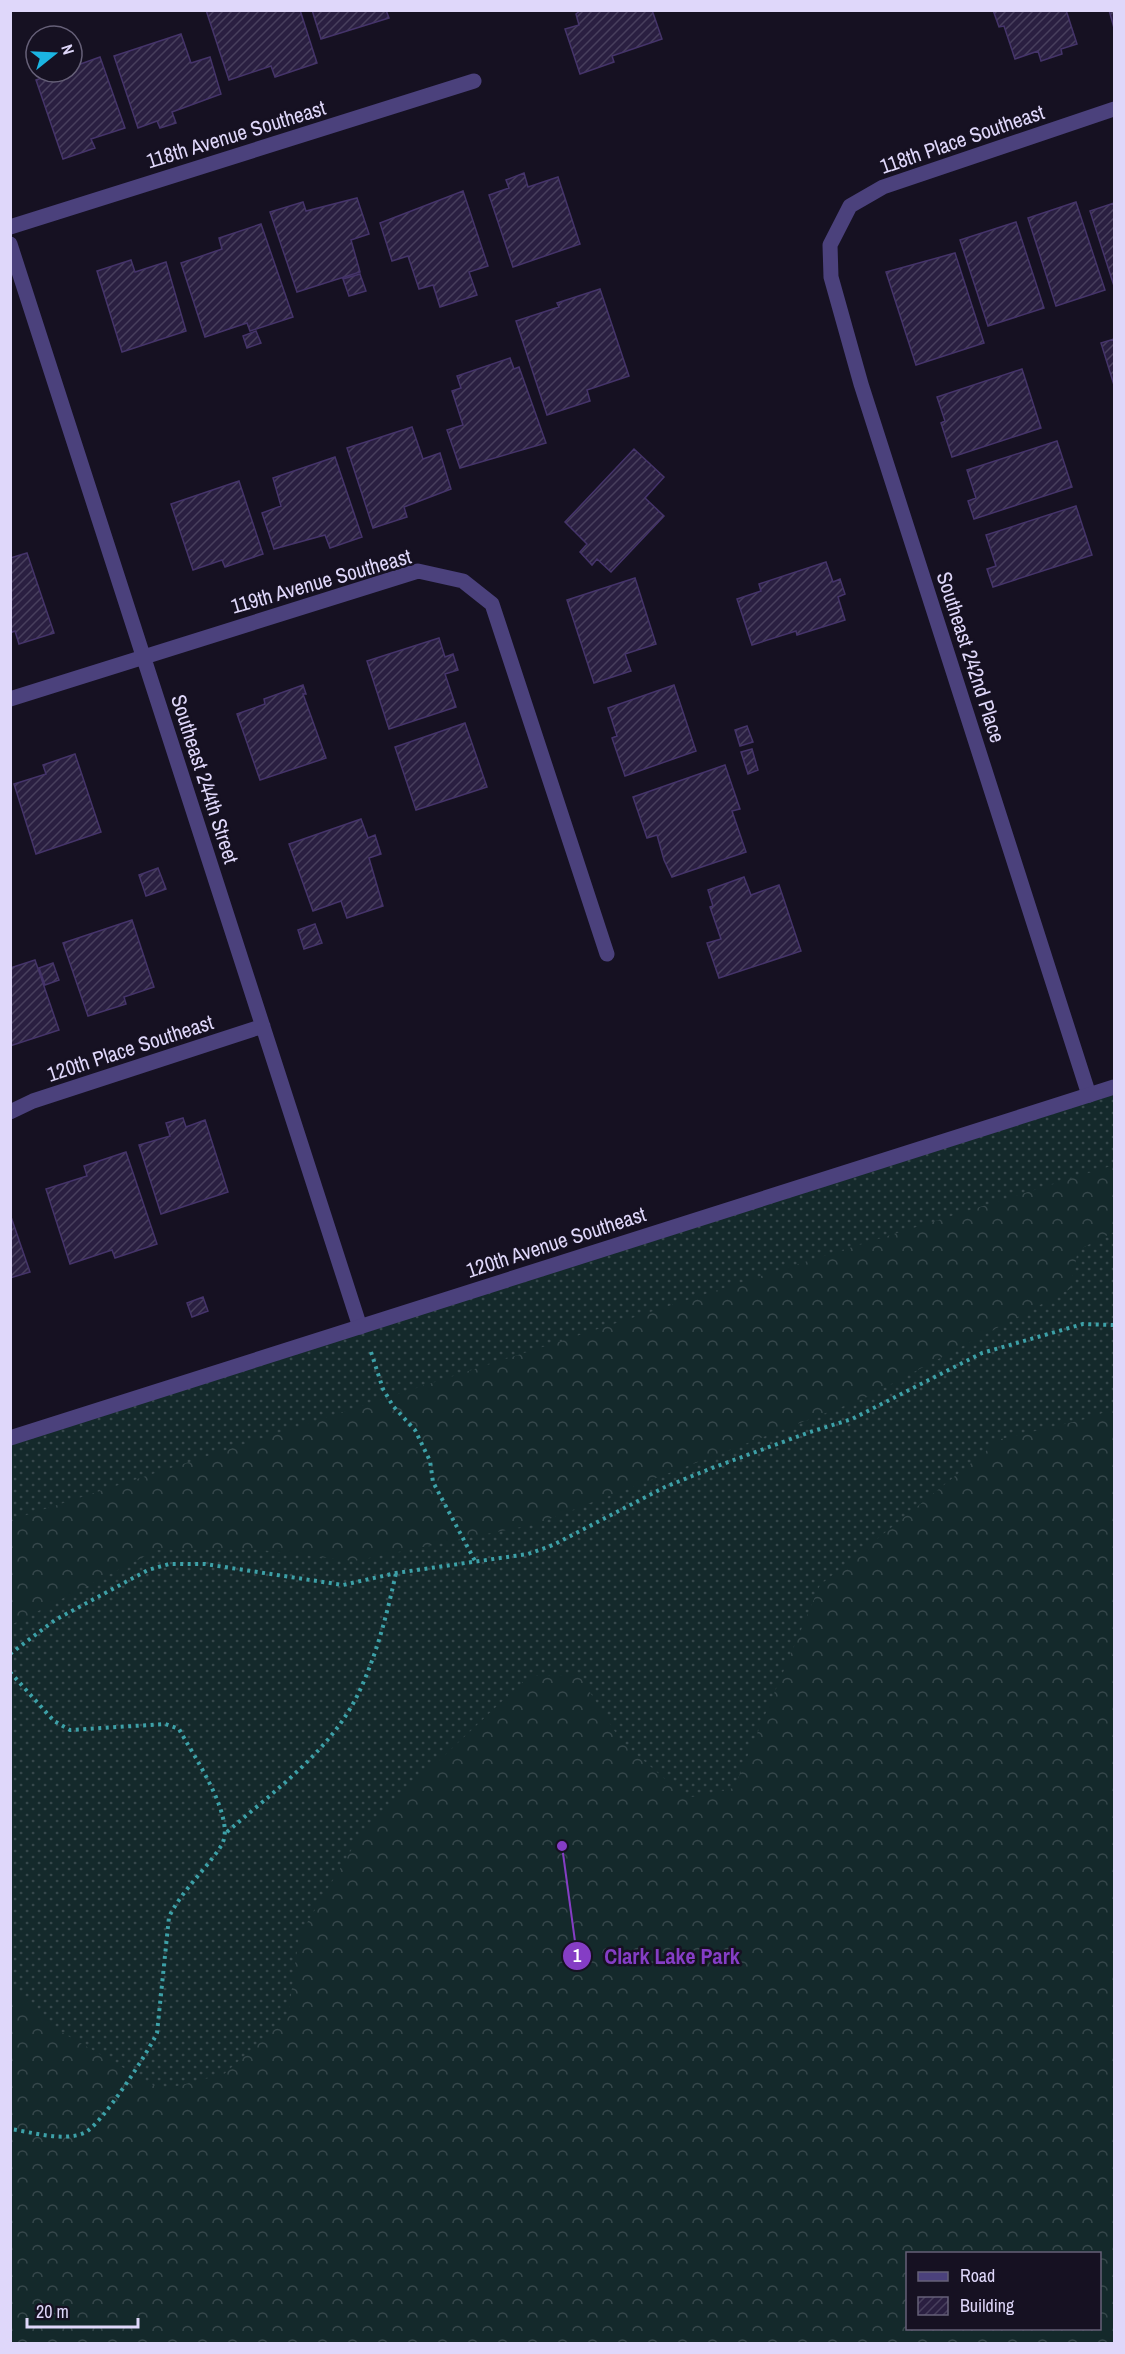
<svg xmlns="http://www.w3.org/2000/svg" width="1125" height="2354" font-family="'Archivo Narrow',sans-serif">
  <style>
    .grass { fill: url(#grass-dots); fill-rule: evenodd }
    .forest { fill: url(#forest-crowns); fill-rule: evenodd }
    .building { fill: url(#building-hatch); stroke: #45346a; stroke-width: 1.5 }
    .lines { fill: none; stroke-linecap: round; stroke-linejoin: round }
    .path { stroke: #3da1a8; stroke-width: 4; stroke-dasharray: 3 4.5; stroke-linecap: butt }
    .minor { stroke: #4b417c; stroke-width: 15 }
    .tertiary { stroke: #4b417c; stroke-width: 15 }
    .labels { text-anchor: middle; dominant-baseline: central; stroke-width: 5; stroke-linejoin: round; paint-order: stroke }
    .street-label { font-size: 21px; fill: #dfd7fa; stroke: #161122 }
    .leader { fill: none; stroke: #853dc5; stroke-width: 2 }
    .callout-dot { fill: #853dc5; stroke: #161122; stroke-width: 2 }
    .mark-label { font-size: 18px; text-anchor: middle; font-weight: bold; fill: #fff }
    .callout-label { font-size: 22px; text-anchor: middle; font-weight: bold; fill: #853dc5; stroke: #161122; stroke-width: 5; stroke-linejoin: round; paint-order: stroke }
  </style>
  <defs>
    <pattern id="grass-dots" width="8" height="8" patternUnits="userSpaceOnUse" patternTransform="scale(1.5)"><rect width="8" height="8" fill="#14292b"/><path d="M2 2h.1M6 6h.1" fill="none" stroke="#36474b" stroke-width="1.8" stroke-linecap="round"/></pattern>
    <pattern id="forest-crowns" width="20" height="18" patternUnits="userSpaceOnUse" patternTransform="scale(1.5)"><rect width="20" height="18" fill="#14292b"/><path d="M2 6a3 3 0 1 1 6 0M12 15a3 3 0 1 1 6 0" fill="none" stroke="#36474b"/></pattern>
    <pattern id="building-hatch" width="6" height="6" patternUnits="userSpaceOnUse" patternTransform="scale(1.5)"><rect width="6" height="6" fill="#2a1f41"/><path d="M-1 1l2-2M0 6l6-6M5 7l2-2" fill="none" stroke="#483f5d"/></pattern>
  </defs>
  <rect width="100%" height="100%" fill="#161122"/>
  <path class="grass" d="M1114 1087V2343H11V1438ZM908 2254H1100V2328H908Z"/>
  <path class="forest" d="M1114 1165V1232L1078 1250 1070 1289 865 1398 536 1524 354 1561 251 1549 157 1550 11 1625V1520L773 1272Z
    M1114 1407V2343H11V1989L56 2029 162 2090 224 2074 288 2017 299 1936 361 1834 529 1676 579 1675 621 1741 687 1798 734 1788 820 1585 1001 1439 1094 1417ZM908 2254H1100V2328H908Z"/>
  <path class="building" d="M206 10H300L317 63 275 77 271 66 229 80Z
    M312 10H386L389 18 321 39Z
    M581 10H652L662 39 612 56 614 62 580 74 565 29 579 25 576 14Z
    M993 10H1066L1077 44 1061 49 1062 54 1041 61 1038 51 1015 59 1004 26 999 27Z
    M1109 10H1114V28Z
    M181 34 191 63 210 57 221 94 172 112 176 123 160 128 157 121 138 128 114 56Z
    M100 57 125 128 91 139 95 148 63 159 36 80 58 72H72V67Z
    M524 173 528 187 558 177 580 244 513 267 489 195 509 188 506 180Z
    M463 191 488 266 469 272 477 295 440 307 433 285 419 289 408 256 392 261 380 223Z
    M357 198 369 234 351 240 360 272 297 292 270 212 303 202 306 211Z
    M1076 202 1105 290 1056 306 1028 218Z
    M1114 203V286L1090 211Z
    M1016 222 1044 308 988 326 960 240Z
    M261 224 293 317 250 331 247 323 205 337 181 263 222 249 219 238Z
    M955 253 984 343 916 365 886 272Z
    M131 260 135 272 166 262 186 331 122 352 97 271Z
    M360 274 366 291 349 296 343 279Z
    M600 289 629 376 587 390 590 401 547 415 516 321 559 307 557 303Z
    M256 331 261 343 247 348 243 336Z
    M1114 339V385L1101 343Z
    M510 358 514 369 519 367 546 443 460 468 447 430 463 425 452 391 461 388 457 376Z
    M1022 369 1041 428 952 457 941 423 945 421 937 397Z
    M412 427 423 459 440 453 451 489 404 507 407 517 373 528 347 448Z
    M1057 441 1072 487 974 519 968 501 976 498 967 470Z
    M634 449 664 477 645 498 664 516 611 572 597 559 592 565 580 552 587 544 565 522Z
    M335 457 362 537 330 548 325 535 274 549 262 513 281 506 273 478Z
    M239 481 263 554 225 567 222 560 193 570 171 504Z
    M1076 506 1092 555 993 587 987 569 996 566 986 535Z
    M27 553 54 633 19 644 15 631 10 633V558Z
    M826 562 833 582 840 579 845 594 838 597 845 620 797 635 796 631 752 645 737 599 761 591 759 584Z
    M635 578 656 644 625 654 631 671 594 683 567 600Z
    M439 638 445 657 453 654 458 670 445 674 456 707 389 729 367 661Z
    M303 685 306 694H303L326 758 260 780 237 714 265 704 264 699Z
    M674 685 696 751 625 776 612 738 617 736 608 708Z
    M465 723 487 787 416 810 395 747Z
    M747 726 753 742 740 746 735 730Z
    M752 749 758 770 748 774 741 752Z
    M75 754 101 832 36 854 14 784 46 774 43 765Z
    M725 765 740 809 732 811 746 852 672 877 664 860 657 835 647 838 633 797Z
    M361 819 368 838 375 835 381 854 369 858 383 906 347 918 341 901 313 911 289 844Z
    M158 868 166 889 146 896 139 875Z
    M744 877 751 895 779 885 801 951 719 978 707 943 721 939 710 907 713 906 708 890Z
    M132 920 154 987 124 997 126 1004 88 1016 63 943Z
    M315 924 322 943 304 949 298 930Z
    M35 960 59 1030 10 1046V968Z
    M53 963 59 980 45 985 39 968Z
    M183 1118 186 1127 205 1120 228 1192 161 1214 139 1145 170 1136 166 1123Z
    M126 1152 157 1244 115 1258 112 1250 70 1264 46 1189 87 1176 84 1166Z
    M10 1214 30 1272 10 1278Z
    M203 1297 208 1311 192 1317 187 1303Z"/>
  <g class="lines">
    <path class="path" d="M371 1352 383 1389 393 1406 415 1430 430 1461 433 1482 475 1561
      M10 1654 55 1620 148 1570 169 1564H205L343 1585 396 1573 528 1554 553 1545 665 1487 712 1468 810 1432 852 1419 982 1353 1083 1324 1114 1325
      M10 1672 54 1721 70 1730 165 1724 179 1729C193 1755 238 1820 221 1846 205 1871 182 1890 169 1917L157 2033C149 2051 101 2126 84 2133 63 2142 32 2132 10 2129
      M227 1832C274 1791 332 1750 359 1692 377 1654 387 1614 396 1573"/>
    <path class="minor" d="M10 227 474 81
      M10 244 360 1327
      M10 699 418 571 463 581 492 604 607 954
      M1089 1095 861 384 831 277 830 245 850 206 883 187 1114 109
      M10 1112 33 1101 263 1026"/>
    <path class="tertiary" d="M10 1438 1114 1087"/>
  </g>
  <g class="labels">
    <g class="street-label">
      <text transform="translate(236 134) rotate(-17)">118th Avenue Southeast</text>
      <text transform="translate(962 139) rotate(-19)">118th Place Southeast</text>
      <text transform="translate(321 581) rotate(-16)">119th Avenue Southeast</text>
      <text transform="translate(971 657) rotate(72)">Southeast 242nd Place</text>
      <text transform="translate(205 779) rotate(72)">Southeast 244th Street</text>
      <text transform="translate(130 1048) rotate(-18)">120th Place Southeast</text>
      <text transform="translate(556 1242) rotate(-18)">120th Avenue Southeast</text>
    </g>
  </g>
  <path class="leader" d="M562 1846L577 1956"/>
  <g class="callout-dot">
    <circle cx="562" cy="1846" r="6"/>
    <circle cx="577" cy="1956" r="15"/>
  </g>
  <g class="mark-label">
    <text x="577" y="1962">1</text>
  </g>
  <g class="callout-label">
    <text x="672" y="1964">Clark Lake Park</text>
  </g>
  <rect width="1125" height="2354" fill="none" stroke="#dfd7fa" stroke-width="24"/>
  <rect x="906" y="2252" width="195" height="78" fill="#161122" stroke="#666078" stroke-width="1.5"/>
  <rect x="918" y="2272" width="30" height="9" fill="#4b417c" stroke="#666078" stroke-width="1.5"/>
  <text x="960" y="2282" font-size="18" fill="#dfd7fa">Road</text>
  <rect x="918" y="2297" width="30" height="18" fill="url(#building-hatch)" stroke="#666078" stroke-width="1.5"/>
  <text x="960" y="2312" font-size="18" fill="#dfd7fa">Building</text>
  <g transform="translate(54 54) rotate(72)"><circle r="28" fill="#161122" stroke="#666078" stroke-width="1.5"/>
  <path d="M0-4.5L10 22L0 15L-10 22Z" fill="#1bb5e2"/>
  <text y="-9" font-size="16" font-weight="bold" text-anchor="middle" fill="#dfd7fa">N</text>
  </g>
  <path d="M27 2318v9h111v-9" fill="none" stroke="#dfd7fa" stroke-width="3"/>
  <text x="36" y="2318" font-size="18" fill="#dfd7fa" stroke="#161122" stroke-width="4.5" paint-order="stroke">20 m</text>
</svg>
